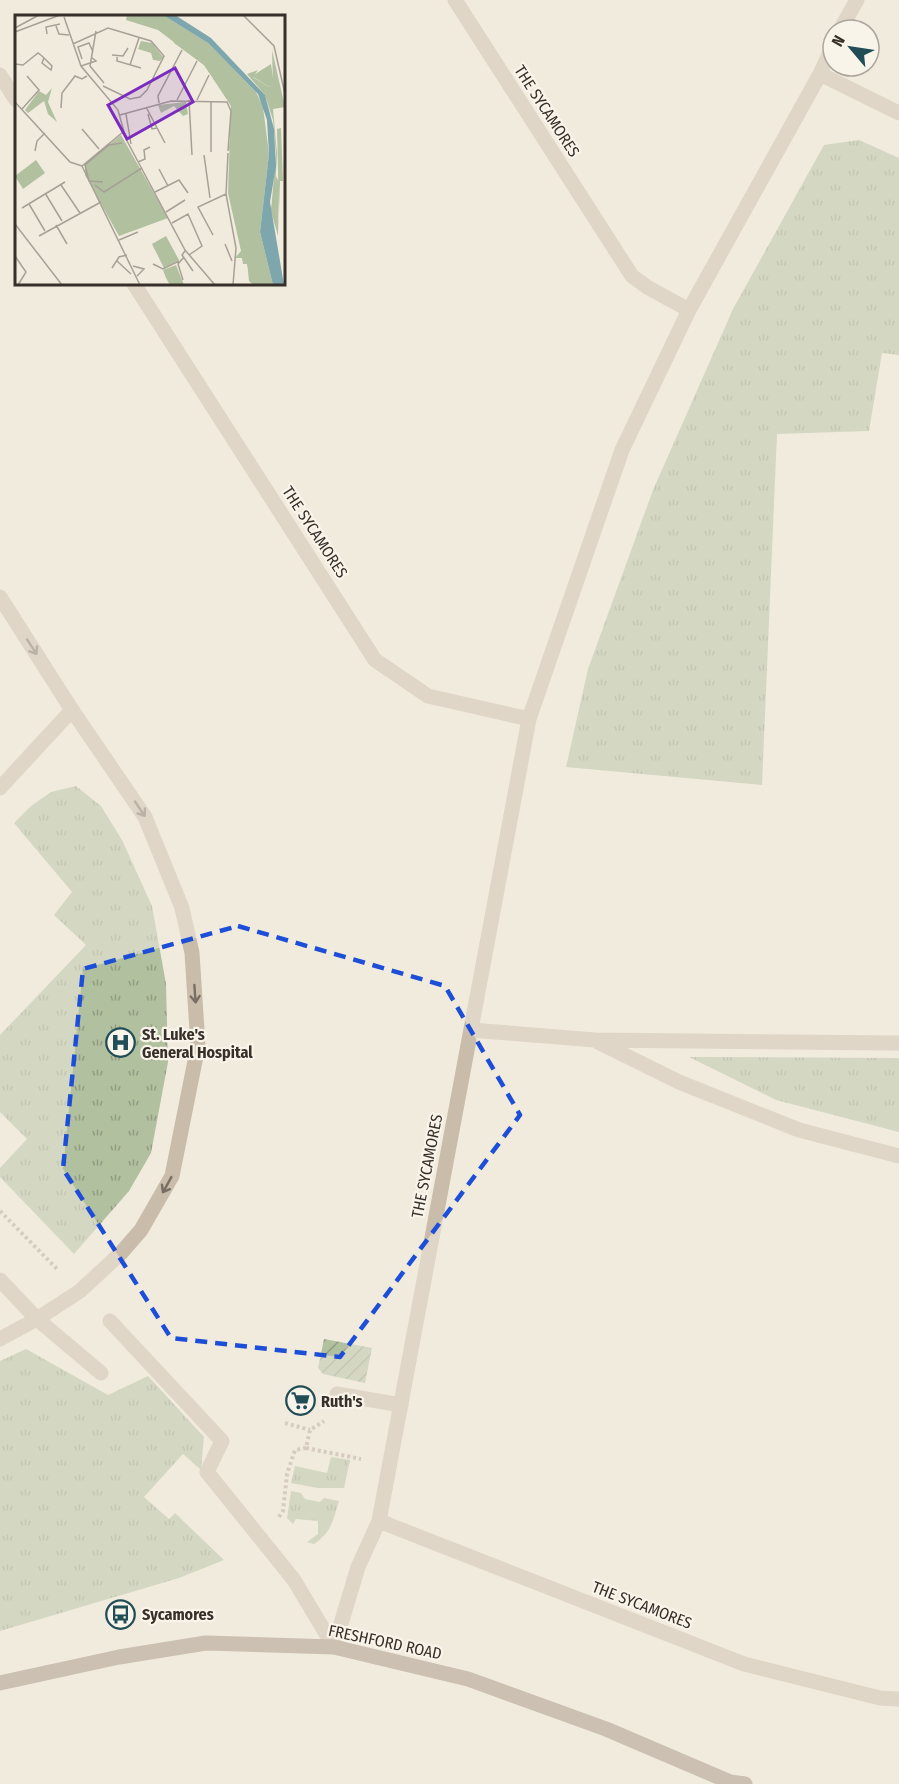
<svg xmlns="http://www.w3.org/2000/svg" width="899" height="1784" font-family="'Fira Sans Condensed',sans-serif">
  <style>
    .grass { fill: url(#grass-tufts) }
    .garden { fill: url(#garden-furrows) }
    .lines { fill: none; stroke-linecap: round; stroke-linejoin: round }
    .path { stroke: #b5a695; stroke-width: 4; stroke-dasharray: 3 3; stroke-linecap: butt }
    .lane { stroke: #c9bcaa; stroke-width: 15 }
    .street { stroke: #c9bcaa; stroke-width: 15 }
    .secondary { stroke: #9d8c7c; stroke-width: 15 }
    .oneway { stroke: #796e63 }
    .marked { fill: none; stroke: #1d4ed8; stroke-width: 4.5; stroke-dasharray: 12 8; stroke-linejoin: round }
    .labels { text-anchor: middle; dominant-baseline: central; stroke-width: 4.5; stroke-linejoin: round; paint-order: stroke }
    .street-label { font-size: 16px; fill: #372f29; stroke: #f9f4ea }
    .poi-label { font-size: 16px; font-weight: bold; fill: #372f29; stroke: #f9f4ea; text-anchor: start }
    .inset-road { fill: none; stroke: #a7a096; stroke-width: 1.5 }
    .view { fill: #7b2cbf; fill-opacity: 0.15; stroke: #7b2cbf; stroke-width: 3 }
    .inset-edge { fill: none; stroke: #372f29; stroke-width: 3 }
  </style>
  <defs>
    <pattern id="grass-tufts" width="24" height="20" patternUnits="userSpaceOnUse" patternTransform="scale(1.5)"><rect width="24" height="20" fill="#b1c09f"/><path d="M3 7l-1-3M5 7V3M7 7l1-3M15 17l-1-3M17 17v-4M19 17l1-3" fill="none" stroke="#919c82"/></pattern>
    <pattern id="garden-furrows" width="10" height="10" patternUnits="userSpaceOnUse" patternTransform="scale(1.5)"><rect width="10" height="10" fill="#b1c09f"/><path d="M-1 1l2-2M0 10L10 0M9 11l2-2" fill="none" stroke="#919c82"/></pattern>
  </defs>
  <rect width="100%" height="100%" fill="#f1ebde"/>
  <path class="grass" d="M859 140 899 158V355L882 353 869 431 777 434 762 785 566 767 588 669 653 490 733 309 824 145Z
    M76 786 101 806 122 840 152 906 166 984 168 1062 151 1153 129 1191 74 1254 0 1177V1168L27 1139 0 1112V1035L86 945 54 915 72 892 14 823 31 806 51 792Z
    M689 1057 899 1058V1132L776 1100Z
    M26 1349 108 1395 148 1376 204 1437 201 1470 183 1454 144 1497 169 1519 175 1513 224 1560 179 1578 0 1631V1361Z
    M331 1457 350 1460 344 1488H318L291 1483 295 1466 327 1473Z
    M291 1491 301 1493 305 1499 320 1502 324 1498 339 1501C333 1520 332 1532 314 1544L307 1542 318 1534V1521L296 1519 293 1524 287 1518Z"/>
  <path class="garden" d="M324 1339 372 1348 365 1383 323 1374 318 1368Z"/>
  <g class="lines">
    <path class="path" d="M0 1211 57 1269
      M285 1423 310 1430
      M306 1448 361 1459
      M279 1517 283 1511 287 1474 295 1450 306 1448 310 1430 324 1421"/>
    <path class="lane" d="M0 597 72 710 145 817 182 908 192 953 198 1046 172 1176 141 1230 121 1253 80 1291 37 1319 0 1339
      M0 788 72 710
      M0 1280 37 1319 101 1373
      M110 1321 222 1441 207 1472 294 1580 334 1647
      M337 1394 401 1405"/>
    <path class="street" d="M455 0 632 276 647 287 689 310
      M840 30 857 0
      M820 74 899 113
      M0 75 16 100
      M134 284 375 660 428 696 529 719
      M471 1030 595 1040 899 1043
      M598 1042 679 1082 799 1130 899 1156
      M379 1521 744 1664 880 1698 899 1699
      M334 1647 358 1567 379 1521 529 719 622 450 689 310 820 74 833 46"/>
    <path class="secondary" d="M0 1683 119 1657 206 1643 334 1647 468 1679 606 1729 730 1782 745 1784"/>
  </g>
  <defs><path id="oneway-shaft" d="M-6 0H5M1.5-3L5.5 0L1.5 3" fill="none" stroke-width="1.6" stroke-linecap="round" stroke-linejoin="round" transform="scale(1.5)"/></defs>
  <g class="oneway">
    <use href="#oneway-shaft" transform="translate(32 647) rotate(57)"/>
    <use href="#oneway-shaft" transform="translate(140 809) rotate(56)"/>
    <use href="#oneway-shaft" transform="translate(195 994) rotate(86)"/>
    <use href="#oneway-shaft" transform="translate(167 1185) rotate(119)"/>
  </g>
  <path d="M0 0H899V1784H0ZM238 926 445 986 520 1115 340 1357 171 1338 63 1169 83 969Z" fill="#f1ebde" fill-opacity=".55" fill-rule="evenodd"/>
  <path class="marked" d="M238 926 445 986 520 1115 340 1357 171 1338 63 1169 83 969Z"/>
  <defs>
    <symbol id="hospital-ring" viewBox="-11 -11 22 22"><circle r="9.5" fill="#f9f4ea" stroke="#214d57" stroke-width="1.5"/><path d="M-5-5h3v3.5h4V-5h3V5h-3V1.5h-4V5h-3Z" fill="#214d57"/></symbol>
    <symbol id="supermarket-ring" viewBox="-11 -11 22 22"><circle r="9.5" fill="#f9f4ea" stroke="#214d57" stroke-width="1.5"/><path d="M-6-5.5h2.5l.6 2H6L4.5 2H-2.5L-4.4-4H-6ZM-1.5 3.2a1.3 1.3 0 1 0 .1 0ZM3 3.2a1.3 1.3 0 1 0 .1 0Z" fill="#214d57"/></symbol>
    <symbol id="bus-ring" viewBox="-11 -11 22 22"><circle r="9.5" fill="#f9f4ea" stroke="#214d57" stroke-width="1.5"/><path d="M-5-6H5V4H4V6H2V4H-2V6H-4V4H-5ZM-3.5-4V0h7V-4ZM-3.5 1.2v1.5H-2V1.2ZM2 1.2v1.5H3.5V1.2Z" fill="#214d57"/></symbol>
  </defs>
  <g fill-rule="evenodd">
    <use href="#hospital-ring" x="104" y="1026" width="33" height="33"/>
    <use href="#supermarket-ring" x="284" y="1384" width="33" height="33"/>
    <use href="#bus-ring" x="104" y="1598" width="33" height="33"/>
  </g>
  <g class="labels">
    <g class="street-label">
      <text transform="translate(547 111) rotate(57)">THE SYCAMORES</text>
      <text transform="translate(315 532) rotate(57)">THE SYCAMORES</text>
      <text transform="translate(427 1166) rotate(-79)">THE SYCAMORES</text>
      <text transform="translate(642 1605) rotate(21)">THE SYCAMORES</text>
      <text transform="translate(385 1642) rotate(12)">FRESHFORD ROAD</text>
    </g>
    <g class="poi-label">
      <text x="142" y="1034">St. Luke's<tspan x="142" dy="18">General Hospital</tspan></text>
      <text x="321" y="1401">Ruth's</text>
      <text x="142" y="1614">Sycamores</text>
    </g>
  </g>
  <g transform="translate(15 15)">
    <rect width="270" height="270" fill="#f1ebde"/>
    <path d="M140 0H148L193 28 241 77 248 92 254 139 245 217 258 270H238L232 249H228L227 243H220L226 236 213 178 216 88 189 50 159 28 152 9ZM256 49 259 70 254 72 237 61ZM37 73 33 87 42 107 33 99 29 86 13 98 10 95 24 76 31 80ZM171 87 173 99 168 101 159 91 146 98 143 90ZM261 161 264 167 263 221 256 196ZM161 250 169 270H155L151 263 148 255Z" fill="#b1c09f"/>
    <path d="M112 0H140L171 20 168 22 196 48 221 93 217 136 214 134 218 94 189 50 143 15 111 5ZM257 35 270 92 258 94 262 139 259 195 256 196 261 139 258 105 250 80 232 59 243 55 238 62 254 72 258 70ZM266 113 268 166H265L264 198 262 114ZM244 228 252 270H238L234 266 232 247 237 245V231Z" fill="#b1c09f"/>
    <path d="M126 26 137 28 148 42 145 46 138 45 136 38 123 34Z" fill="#b1c09f"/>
    <path d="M106 120 153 203 104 221 70 160V149ZM21 145 30 158 8 174 0 161ZM151 221 164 245 149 253 137 229Z" fill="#b1c09f"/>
    <path d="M148 0H160L196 23 250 80 259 114 261 151 255 187 269 270H258L245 217 254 139 252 105 243 79 193 28Z" fill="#7ea6ad"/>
    <path class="inset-road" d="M228 0 259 31 270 79M49 2 66 51 103 95 111 124 170 235 200 270M41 11 44 19 54 20M0 13 24 0M81 16 75 51 89 68M0 17 45 0M32 19 31 12 45 9M58 29 93 13 136 26 149 41 132 75 125 82 115 84 88 71M97 40 108 41 113 33M102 42V46L126 53M67 44 63 32 74 28 78 37M0 49 8 50 23 38 27 41 37 51 36 55 27 48 29 43M115 50 124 23M66 51 81 46 76 42M162 85 182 46M174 85 177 140M182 85 194 60M0 87 55 147 67 151M144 88 143 81 167 35M131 92 150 128M46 93 47 78 60 61 67 64 72 61M7 94 24 75 12 61M111 99 116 129M133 99 137 114 142 113M105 100 156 86 212 87 216 96 213 136M67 114 84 134M20 136 22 126 30 118M196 137V86M213 138 211 179 221 233 218 270M189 140 195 183M123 147 130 144 129 135 135 132M67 151 125 270M67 151 108 117M144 154 153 171M88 167 74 166 70 150 94 130 107 128M46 170 65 198M80 170 89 177 127 153M140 177 164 165 173 178M30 178 47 206M14 189 30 216M7 193 50 167M151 197 170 185M157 208 173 199 187 231 174 240M0 209 47 270M41 210 52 229M198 220 183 192 211 179M24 221 86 187M104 225 123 217M210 229 217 246M170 236 167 240 178 256M0 241 11 257 3 270M102 246 116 259M138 249 148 254 164 246M118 251 129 254 122 261M97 253 104 242 112 240M168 265 163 249 169 242"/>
    <path class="view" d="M160 53 178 87 112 124 93 90Z"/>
    <rect width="270" height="270" class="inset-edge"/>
  </g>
  <g transform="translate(851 48) rotate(299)"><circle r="28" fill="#f9f4ea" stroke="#aba59d" stroke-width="1.5"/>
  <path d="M0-4.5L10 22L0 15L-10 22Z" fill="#214d57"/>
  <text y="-9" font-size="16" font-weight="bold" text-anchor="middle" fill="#372f29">N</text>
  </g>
</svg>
